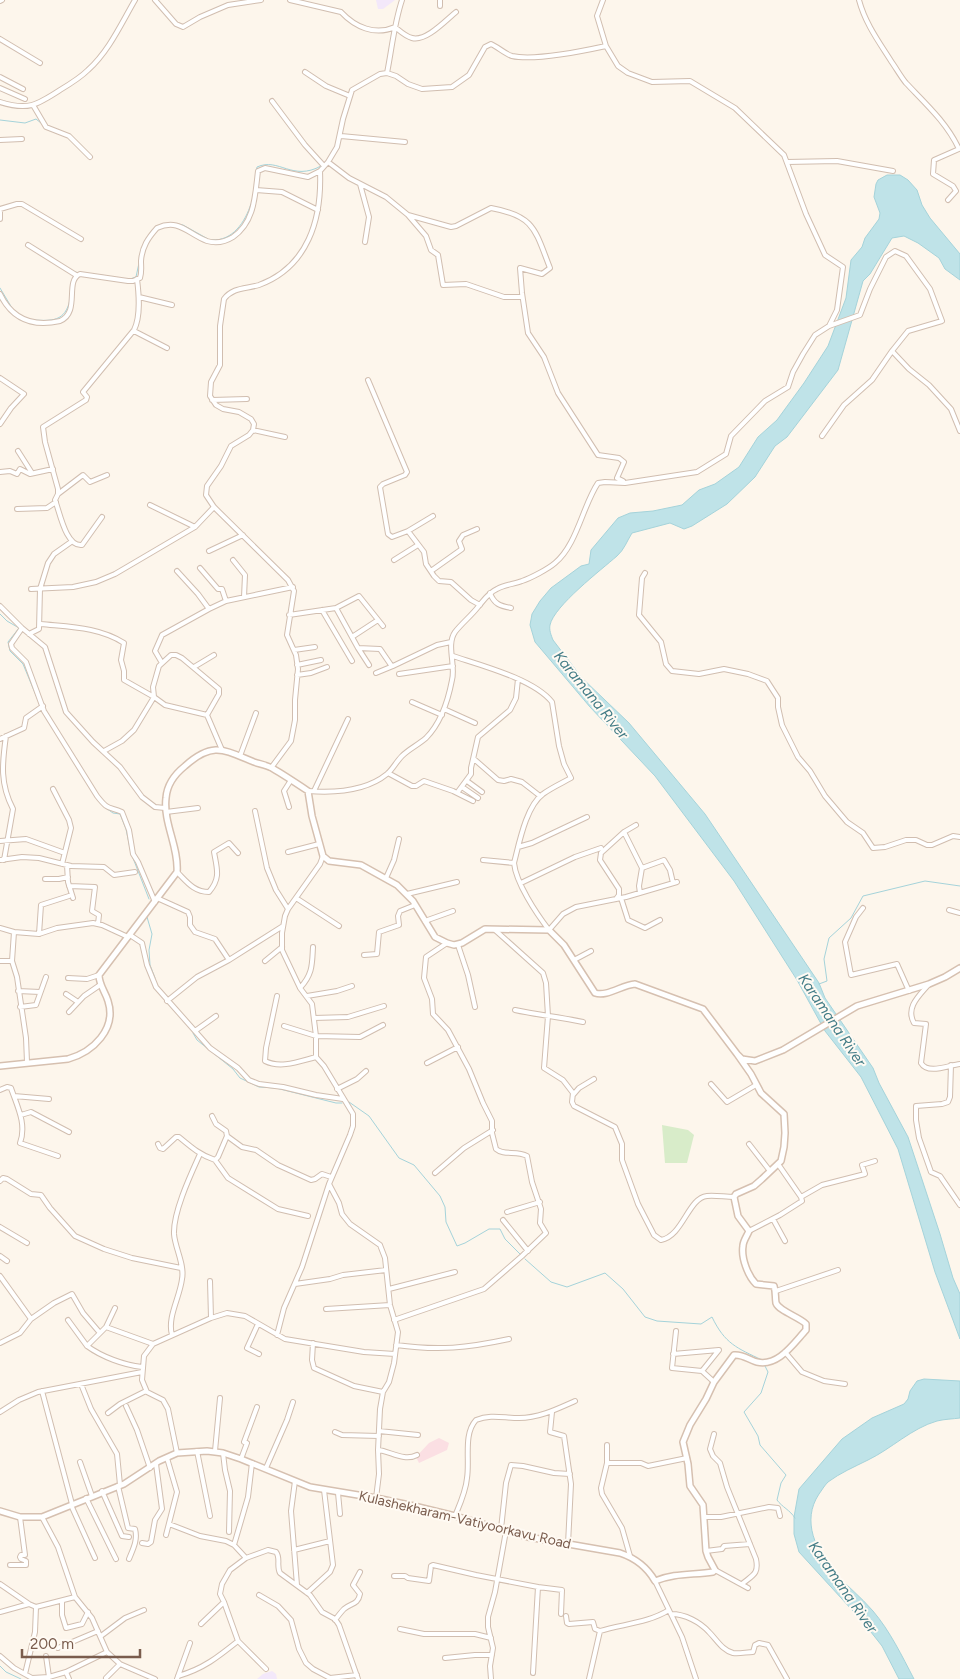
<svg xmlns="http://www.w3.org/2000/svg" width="960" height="1679" font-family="Figtree,sans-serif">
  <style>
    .education { fill: #f3e8fa }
    .medical { fill: #fbdfe3 }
    .green { fill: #d8ecc9 }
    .water { fill: #bfe3e8; stroke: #a5d3da }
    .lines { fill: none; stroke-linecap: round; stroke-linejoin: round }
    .stream { stroke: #a5d3da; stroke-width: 1 }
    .street-casing { stroke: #d1beb0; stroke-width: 6 }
    .secondary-casing { stroke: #d6c0b0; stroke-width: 8 }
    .street { stroke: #fff; stroke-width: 4 }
    .secondary { stroke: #fff; stroke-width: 5 }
    .labels { text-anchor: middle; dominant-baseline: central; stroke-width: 4; stroke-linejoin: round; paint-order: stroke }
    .street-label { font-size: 14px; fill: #7a5c4d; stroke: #fffaf3 }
    .water-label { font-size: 15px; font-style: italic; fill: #437c86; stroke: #fffaf3 }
  </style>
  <rect width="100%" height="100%" fill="#fdf6ec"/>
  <path class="education" d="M376 0H395L383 9H378Z
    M272 1671 276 1674 277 1679H257L263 1674Z"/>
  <path class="medical" d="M439 1438 449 1443 447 1450 419 1463 416 1457 429 1443Z"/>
  <path class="green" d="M662 1125 688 1130 694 1135 687 1163H665Z"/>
  <path class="water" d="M887 175H900L908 180 917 190 922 205 930 218 960 254V280L945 269 939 258 918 243 904 236 892 238 870 274 863 281 838 370 787 437 775 446 755 477 727 504 692 526 684 529 670 523 632 533C627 541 624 550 617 556 601 570 554 606 550 625 549 630 551 635 553 640L582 678 629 723 705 814 819 983 825 998 873 1068 879 1083 908 1137 940 1234 953 1278 960 1294V1339L935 1272 898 1149 861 1077 825 1031 797 980 734 881 655 776 590 707 535 642 530 625 532 614 540 601 551 588 581 566 589 564 591 550 618 518 630 513 653 511 682 505 699 490 715 484 739 467 758 437 777 420 804 383 828 346 846 298 851 260 862 247 865 238 879 219 880 213 874 197 876 184 878 180Z
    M924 1379 960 1381V1418C953 1419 945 1419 937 1421 912 1428 891 1449 868 1460 854 1467 840 1473 828 1482 824 1486 822 1490 819 1494 801 1521 816 1551 835 1573 847 1586 861 1597 873 1611 890 1631 902 1656 914 1679H899L882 1646 863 1622 799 1552 794 1534V1517L799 1489 842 1439 872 1418 904 1404 908 1399 910 1391 917 1381Z"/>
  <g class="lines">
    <path class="stream" d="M0 120 25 123 36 119 41 123
      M256 173 257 167C279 157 292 182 321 166
      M177 224 183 225 208 239
      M156 227 163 224
      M212 240C233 241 245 222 251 204
      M74 272 97 275
      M101 275 119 278
      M130 279 136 277 139 263
      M0 288 12 308
      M33 320C52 321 65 322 70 300
      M0 614 7 621 19 628 8 642 10 651 23 664 40 705
      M48 720 77 768
      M103 806 113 813 120 814 126 829 131 853 149 899
      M147 917 152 934 149 950 150 965 155 978
      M819 984 827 981 824 959 829 938 851 918 863 896 925 881 960 886
      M193 1033 197 1040 233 1069 240 1078 259 1087 276 1088 336 1103H342
      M349 1102 369 1116 399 1158 414 1165 440 1196 445 1207 446 1222 457 1246 465 1243 489 1229H500L505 1239 520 1254
      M525 1259 551 1282 567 1287 605 1273 623 1289 645 1317 657 1321 701 1324 712 1317C725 1344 737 1348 762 1360
      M765 1366 768 1372 761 1393 744 1412 758 1436 760 1445 786 1475 781 1483 777 1500C782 1507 790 1510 795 1518
      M0 1666 6 1672 21 1679"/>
    <defs>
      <path id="street" d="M155 0 176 24 183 27 200 17 228 5 261 0
        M290 0 341 12C355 27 375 36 395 27 400 31 405 36 412 38 426 42 446 20 456 12
        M440 0V6
        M859 0C865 23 879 42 891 61 896 68 901 77 906 83 926 104 947 123 959 149L934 160 933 174 953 186 956 191 948 200
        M0 1 2 0
        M0 39 40 63
        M606 46 618 66 628 73 652 82 690 81 735 108 784 155 806 214 825 255 843 267 837 310 829 326
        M305 72 326 86 350 96
        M387 73C392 48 394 24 402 0
        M0 77 23 89
        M0 88 25 99
        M272 101 305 145 324 166
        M0 102C28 111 37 105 60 90 70 84 80 78 88 70 109 51 121 24 135 0
        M33 105 46 127 69 136 90 157
        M341 136 405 142
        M0 140 22 139
        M328 162 349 178 386 197 408 215 451 227 456 226 491 208C535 216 535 230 550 268L542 274 520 268 522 293 528 333 544 357 558 393 598 455 619 458 624 462 617 478 623 481
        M787 162 837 161 893 171
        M360 184 369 217 365 242
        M256 190 282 192 318 210
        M0 209 17 204H22L81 239
        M0 212V219
        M408 215 426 236 431 250 438 255 443 285 466 284 504 297H522
        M28 245 76 275
        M0 294C12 319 33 327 60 321 81 312 64 281 80 274L128 281H133L140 278C142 272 141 267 141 261 142 247 148 238 157 228 179 218 188 234 207 241 217 244 225 242 233 237 255 222 255 195 258 171L265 168 308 177 320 171
        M139 297 172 305
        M134 331 167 348
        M0 378 24 394 11 408 0 424
        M368 380 407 472 405 475 383 484 380 487 388 534 392 537 408 531
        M212 400 247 399
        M253 430 285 437
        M822 436 844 405 872 380 892 351
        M18 451 32 473
        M0 472 10 471 17 474 20 469 30 474 53 469
        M58 494 83 475 90 482 107 475
        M150 505 195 527
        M17 509 47 508 56 502
        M433 516 408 531 424 552 426 564 434 576 439 581 451 582 471 600 480 605
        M102 517 82 545C66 547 60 513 55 500L58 494V489L45 442 43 427 86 400 87 397 83 392 134 330C141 316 139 295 137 279
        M209 551 243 535
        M233 560 245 575 244 597
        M394 560 418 545
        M200 568 218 589H222L226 601
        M177 571 198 594 209 609 226 601 293 587
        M431 571 462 549 459 541 463 535 477 529
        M645 573 642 578 639 615 661 642 666 664 672 671 699 674 724 669 748 674 767 681 778 698V707L782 725 798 757 810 771 825 796 847 822 863 833 873 848 885 847 906 840H916L927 845H932L953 836 960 837
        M31 589 73 587 96 582 115 574 195 527 214 507
        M490 593C494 604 500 606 511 608
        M0 606 22 628 45 647 66 712 93 742 120 767 142 797 155 807 165 808
        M336 608 358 648 380 649 391 665 393 666 437 645 451 642
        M322 610 352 661
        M289 615 336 608 359 596 383 626
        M41 624C70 627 99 627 124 643L121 660 124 671V680L154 697 165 705 207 715
        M22 628 11 644 12 648 26 662 44 711 97 796C108 810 107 806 122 812L129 830 133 854 138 862 155 902
        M29 634 39 629 40 589 48 563 54 554 71 542
        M352 637 378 620
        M358 648 369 665
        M294 650 315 647
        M453 656C480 665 534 679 552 702L559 746 564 764 571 778C562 783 551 788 543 794 526 806 519 844 514 863 516 883 536 913 549 930L563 914 576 907 626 897 677 882
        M162 663 155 651 162 635 209 609
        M297 665 321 660
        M194 667 214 655
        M376 673 393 666
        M399 674 453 666
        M297 675 311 673 327 667
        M412 702 442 715
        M444 709 475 723
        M0 739 24 728 26 718 43 706
        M104 751 122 741 134 730 154 697 153 687 159 666 171 655H176L182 658 219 689V694L207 715 222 750
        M240 756 256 713
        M474 759 498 780 504 781 511 779 522 782 540 796
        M271 768 291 741 295 720V700L298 669 296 655 287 635 294 591 288 580 214 507 206 495 207 486 221 466 231 446 249 435 253 430 254 424 251 419 239 412 223 409 216 405 210 396 211 382 220 365V326L224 299C233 287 246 289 259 285 308 267 322 219 320 171L328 162 337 147 343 119 352 90 380 74 387 73 396 76 408 84 422 89 452 87 469 75 485 47 491 44C498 47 505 54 512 56 534 61 583 51 606 46L597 16 603 0
        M388 773 412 786H416L424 781 453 791 473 801
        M467 781 482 792
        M462 787 478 798
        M53 789 69 820 71 828 62 864
        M308 791C334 793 365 792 387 774 393 769 396 762 402 756 409 749 418 745 426 738 441 723 448 701 452 680 456 665 446 645 455 632 462 623 471 616 478 607 484 600 488 593 497 589 504 585 514 584 522 581 531 578 548 569 555 563 577 545 583 505 598 483L605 482 625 483 697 472 726 454 731 436 765 401 788 387 793 372 803 354 815 335 829 326 860 315 870 289 886 257 895 251 906 256 930 289 942 321 908 331 892 351 909 369 929 385 951 409 960 431
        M314 791 348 719
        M457 793 471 774V768L478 737 510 710 516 698 518 679
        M289 807 284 791 291 780
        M255 811 267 868 276 890 288 909
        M166 812 198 808
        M624 832 642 868 639 886 640 893
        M0 841 26 839 62 852
        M518 847 532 843 587 817
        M288 852 319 844
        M323 856 320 864 288 909 285 916 282 933V950L300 988 312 1004 316 1036V1057L324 1066 353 1114V1126L350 1135 329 1184 339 1203 342 1214 350 1224 380 1245 385 1258 390 1305 398 1332 394 1363 389 1382 383 1392 380 1409 378 1450 379 1474 376 1498
        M0 860 22 857 39 858 71 866 104 867 114 875 135 872
        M4 860 13 809C0 784 2 764 6 736
        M483 860 514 863
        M67 865 68 882 73 898
        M642 868 664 860 670 870 673 883
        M177 872C187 882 194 892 209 892 221 878 217 869 214 852L229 843 238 853
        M386 878 394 860 399 839
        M45 879H59L68 877
        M521 883 575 857 601 848
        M69 886 95 887 92 911 99 915 98 924
        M407 894 457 882
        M157 898 188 912 190 917V925L195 932 215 939 229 960
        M296 898 339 926
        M621 898 628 920 645 928 660 920
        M616 899 619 895V889L600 860 601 853 624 832 636 825
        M863 908 856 917 845 942 851 975 897 964 909 991
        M949 910 960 913
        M425 921 453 911
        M0 928 14 932 12 961 17 977 26 1038 27 1062
        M495 930 543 973 546 983 548 1016 544 1068 563 1080 573 1093 572 1102 574 1106 615 1127 622 1144V1160L638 1204 654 1235 661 1240C683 1236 688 1198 707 1196 715 1195 725 1197 734 1197
        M14 932 39 934 57 928 93 923 102 925 128 937
        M39 934 41 905 69 896
        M130 935 142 943 147 965 156 987 210 1048 238 1068 249 1080 259 1084 283 1087 316 1095 343 1099
        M458 945 468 975 475 1007
        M364 955 377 954 379 932 399 925 398 916 400 911 415 905
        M574 960 591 951
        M0 961H12
        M265 961 282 947
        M68 978 87 979 99 975
        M929 984C920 995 905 1007 914 1023L926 1024 921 1063C928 1075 949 1065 960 1064
        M300 988C313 974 312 964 313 947
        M18 991 40 992
        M66 994 78 1002
        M277 996 266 1048 265 1061C281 1069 300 1061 316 1057
        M307 996 337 991 352 986
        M167 1001 197 977 229 960 283 926
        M20 1007 36 1005 46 977
        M515 1010C538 1015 560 1017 583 1022
        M69 1012 84 996 100 985
        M314 1018 348 1017 384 1006
        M284 1026 316 1036 360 1037 383 1025
        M195 1031 216 1016
        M427 1063 458 1047
        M951 1065 950 1097 948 1102 942 1104 916 1106V1120L919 1138 931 1172 940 1176 960 1205
        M711 1084 727 1102 756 1085
        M337 1089 357 1079 366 1071
        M0 1090 7 1087 11 1088C17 1106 27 1124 20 1143L58 1156
        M573 1095 579 1088 594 1079
        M14 1096 49 1099
        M21 1115 31 1112 69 1132
        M212 1116 216 1124 226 1131 227 1136 242 1147 256 1150 278 1165 311 1180 315 1179 322 1174 331 1177
        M158 1144 160 1148 163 1149 176 1137H179C191 1147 200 1155 215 1160L218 1157 227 1136
        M749 1144 770 1171
        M215 1160 228 1178 278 1209 308 1216
        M435 1173 464 1148 493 1130
        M0 1181 3 1178 7 1179 31 1194 41 1195 50 1208 75 1236 104 1249 132 1258 181 1268
        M801 1197 822 1185 865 1174 862 1165 875 1161
        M507 1212 540 1202
        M773 1219 785 1241
        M503 1220 528 1251
        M0 1227 27 1243
        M749 1231 780 1215 802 1201 801 1197 778 1164
        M0 1256 7 1261
        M0 1276 31 1319 20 1333 0 1343
        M210 1281 211 1318
        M295 1284 330 1279 343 1275 386 1270
        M389 1289 455 1272
        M776 1291 838 1270
        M326 1309 390 1305
        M31 1319 54 1303 72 1294 83 1313 100 1333
        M68 1320 87 1346 106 1327 115 1308
        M394 1320 484 1289 522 1256 546 1233 540 1223 541 1209 532 1182 527 1156C517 1150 504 1156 496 1149L492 1133V1121L483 1103 469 1069 448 1030 433 1014 432 999 424 978 426 957 447 943
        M258 1324 247 1348 259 1354
        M106 1327 153 1344 144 1356 142 1380 147 1392 163 1400 168 1409 177 1453
        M676 1331 672 1368 702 1371 714 1382
        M172 1335C167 1317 180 1297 182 1279 185 1265 175 1248 174 1234 173 1212 191 1174 200 1154
        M277 1335 284 1308 302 1267 329 1184
        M313 1343 312 1360 314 1368 354 1386 383 1392
        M153 1344 211 1318 227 1313 245 1316 285 1339 364 1352 395 1354
        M396 1345C439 1351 467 1348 509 1339
        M87 1346C102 1357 124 1365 142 1367
        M785 1352 802 1372 824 1381 845 1384
        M673 1354 719 1350 702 1371
        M81 1384 91 1409 117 1454 120 1485
        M42 1391 72 1504
        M126 1406 137 1430 150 1468
        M0 1412 19 1400 38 1392 142 1372
        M552 1412 550 1432 564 1436 571 1484 568 1544
        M108 1413 120 1404 146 1391
        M379 1431 418 1435
        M335 1432 342 1435 379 1436
        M714 1434 710 1449 713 1456 720 1463 727 1487 756 1559C759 1574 753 1575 742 1584
        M607 1445V1463L601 1488 602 1494 622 1528 630 1556
        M378 1450C390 1451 404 1462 417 1455
        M197 1451 210 1516
        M215 1451 220 1398
        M223 1453 225 1470 230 1491 229 1532
        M241 1459 247 1443 244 1442 257 1407
        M80 1462 92 1496
        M607 1463H641L648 1466 687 1458
        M266 1468 287 1420 293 1402
        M295 1481 291 1511 297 1585
        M118 1486 128 1528 135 1529C138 1540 133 1549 129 1559
        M102 1491 122 1536 129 1537
        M338 1493 340 1514
        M86 1498 116 1559
        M71 1505 95 1558
        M455 1516C460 1504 466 1491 467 1478 470 1460 463 1434 476 1420 491 1414 503 1418 519 1418 539 1418 557 1409 575 1401
        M42 1517 58 1547 75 1597 92 1618 107 1652 120 1664 155 1679
        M704 1517H721L769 1507 778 1508 780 1516
        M169 1524 200 1536 226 1541 234 1545 246 1558 268 1550 276 1552C281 1558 276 1566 280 1573L310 1595 322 1612 335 1619 339 1625 358 1679
        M501 1529 506 1483 511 1465 523 1466 554 1473 570 1474
        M166 1535 177 1492 167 1458
        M142 1543 148 1544 151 1542 155 1520 162 1509 156 1464
        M234 1545 248 1497 252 1463
        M294 1550 330 1541
        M706 1551 722 1549 724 1546 750 1544
        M10 1565H26V1561L21 1559 20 1557 21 1555H25L20 1517
        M715 1570 748 1588
        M394 1576H405L408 1578 429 1581 431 1566 433 1565 476 1575 538 1587 533 1673
        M655 1581 682 1637 696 1679
        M0 1584 29 1604
        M538 1587 562 1590 561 1614
        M307 1593 330 1572 333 1565 324 1490
        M259 1595 278 1606 291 1620 299 1649 306 1663 313 1669 330 1678 357 1675
        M62 1601V1615L66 1628 82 1624 88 1612
        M0 1612 29 1604 36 1607 75 1597
        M671 1614C685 1614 700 1622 709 1632 717 1640 722 1650 733 1653 739 1654 747 1652 753 1652L755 1645 759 1643 768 1645 787 1679
        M566 1616 567 1623 569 1624 593 1622 595 1629 600 1631C623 1624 648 1623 669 1610
        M335 1620C338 1616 341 1612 344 1609 351 1603 358 1605 360 1594L353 1585 360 1572
        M201 1624 224 1602
        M400 1629 424 1634H475L491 1638
        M101 1636 125 1618 144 1610
        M238 1641 224 1602 220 1594 222 1584 230 1570 246 1558
        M58 1648 98 1631
        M0 1656 14 1668 32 1678 49 1677
        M46 1656 49 1677 66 1672 107 1652
        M445 1658 475 1655H492
        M66 1672 69 1679
        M25 1674 35 1632 36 1607
        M178 1676C203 1669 218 1657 238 1641L266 1669
        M106 1678 120 1664
        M177 1679 190 1643
        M491 1679 490 1666 493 1648 488 1627V1617L495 1592 506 1531
        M589 1679 600 1631"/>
      <path id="secondary" d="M0 1066 68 1059C93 1052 117 1029 108 1001 105 991 99 985 99 975L177 872C179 847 163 823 166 798 167 784 175 774 185 766 213 741 224 750 254 762 260 764 266 765 272 768 284 775 296 783 308 791L312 816 323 856 329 861 361 865 397 885 413 901 435 937 447 943 454 945 462 943 485 929 549 930 564 945 595 993C607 997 622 985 635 984L703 1009 737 1054 742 1059 755 1061 783 1050 857 1006 929 984 945 977 960 968
        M0 1511 20 1517H42L124 1484 159 1461 177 1453 207 1451 223 1453 241 1459 310 1487 376 1498 414 1506 455 1516 528 1537 620 1553C635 1558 647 1567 655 1581 674 1573 693 1575 713 1572L715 1570 708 1557 706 1551 703 1505 690 1486 688 1464 683 1442 690 1425 706 1399 714 1382 734 1355C743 1354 749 1360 757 1362 778 1367 793 1344 806 1330V1324C799 1317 779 1311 776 1303 775 1297 776 1292 774 1286L756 1284C748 1276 741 1258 743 1246 743 1241 747 1236 749 1231L738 1216 734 1197 736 1194 754 1186 762 1179 781 1161 784 1147 785 1133 784 1114 761 1093 751 1074 737 1054"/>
    </defs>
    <use href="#street" class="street-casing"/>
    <use href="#secondary" class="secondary-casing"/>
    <use href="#street" class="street"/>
    <use href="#secondary" class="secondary"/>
  </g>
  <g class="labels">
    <g class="street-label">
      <text transform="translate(465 1520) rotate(13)">Kulashekharam-Vatiyoorkavu Road</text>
    </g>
    <g class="water-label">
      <text transform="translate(591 695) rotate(51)">Karamana River</text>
      <text transform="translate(832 1020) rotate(56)">Karamana River</text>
      <text transform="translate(843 1587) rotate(55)">Karamana River</text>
    </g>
  </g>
  <path d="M22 1649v8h118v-8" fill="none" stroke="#7a5c4d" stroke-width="2.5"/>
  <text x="30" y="1649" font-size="15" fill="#7a5c4d" stroke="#fffaf3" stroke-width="4" paint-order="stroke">200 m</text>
</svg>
